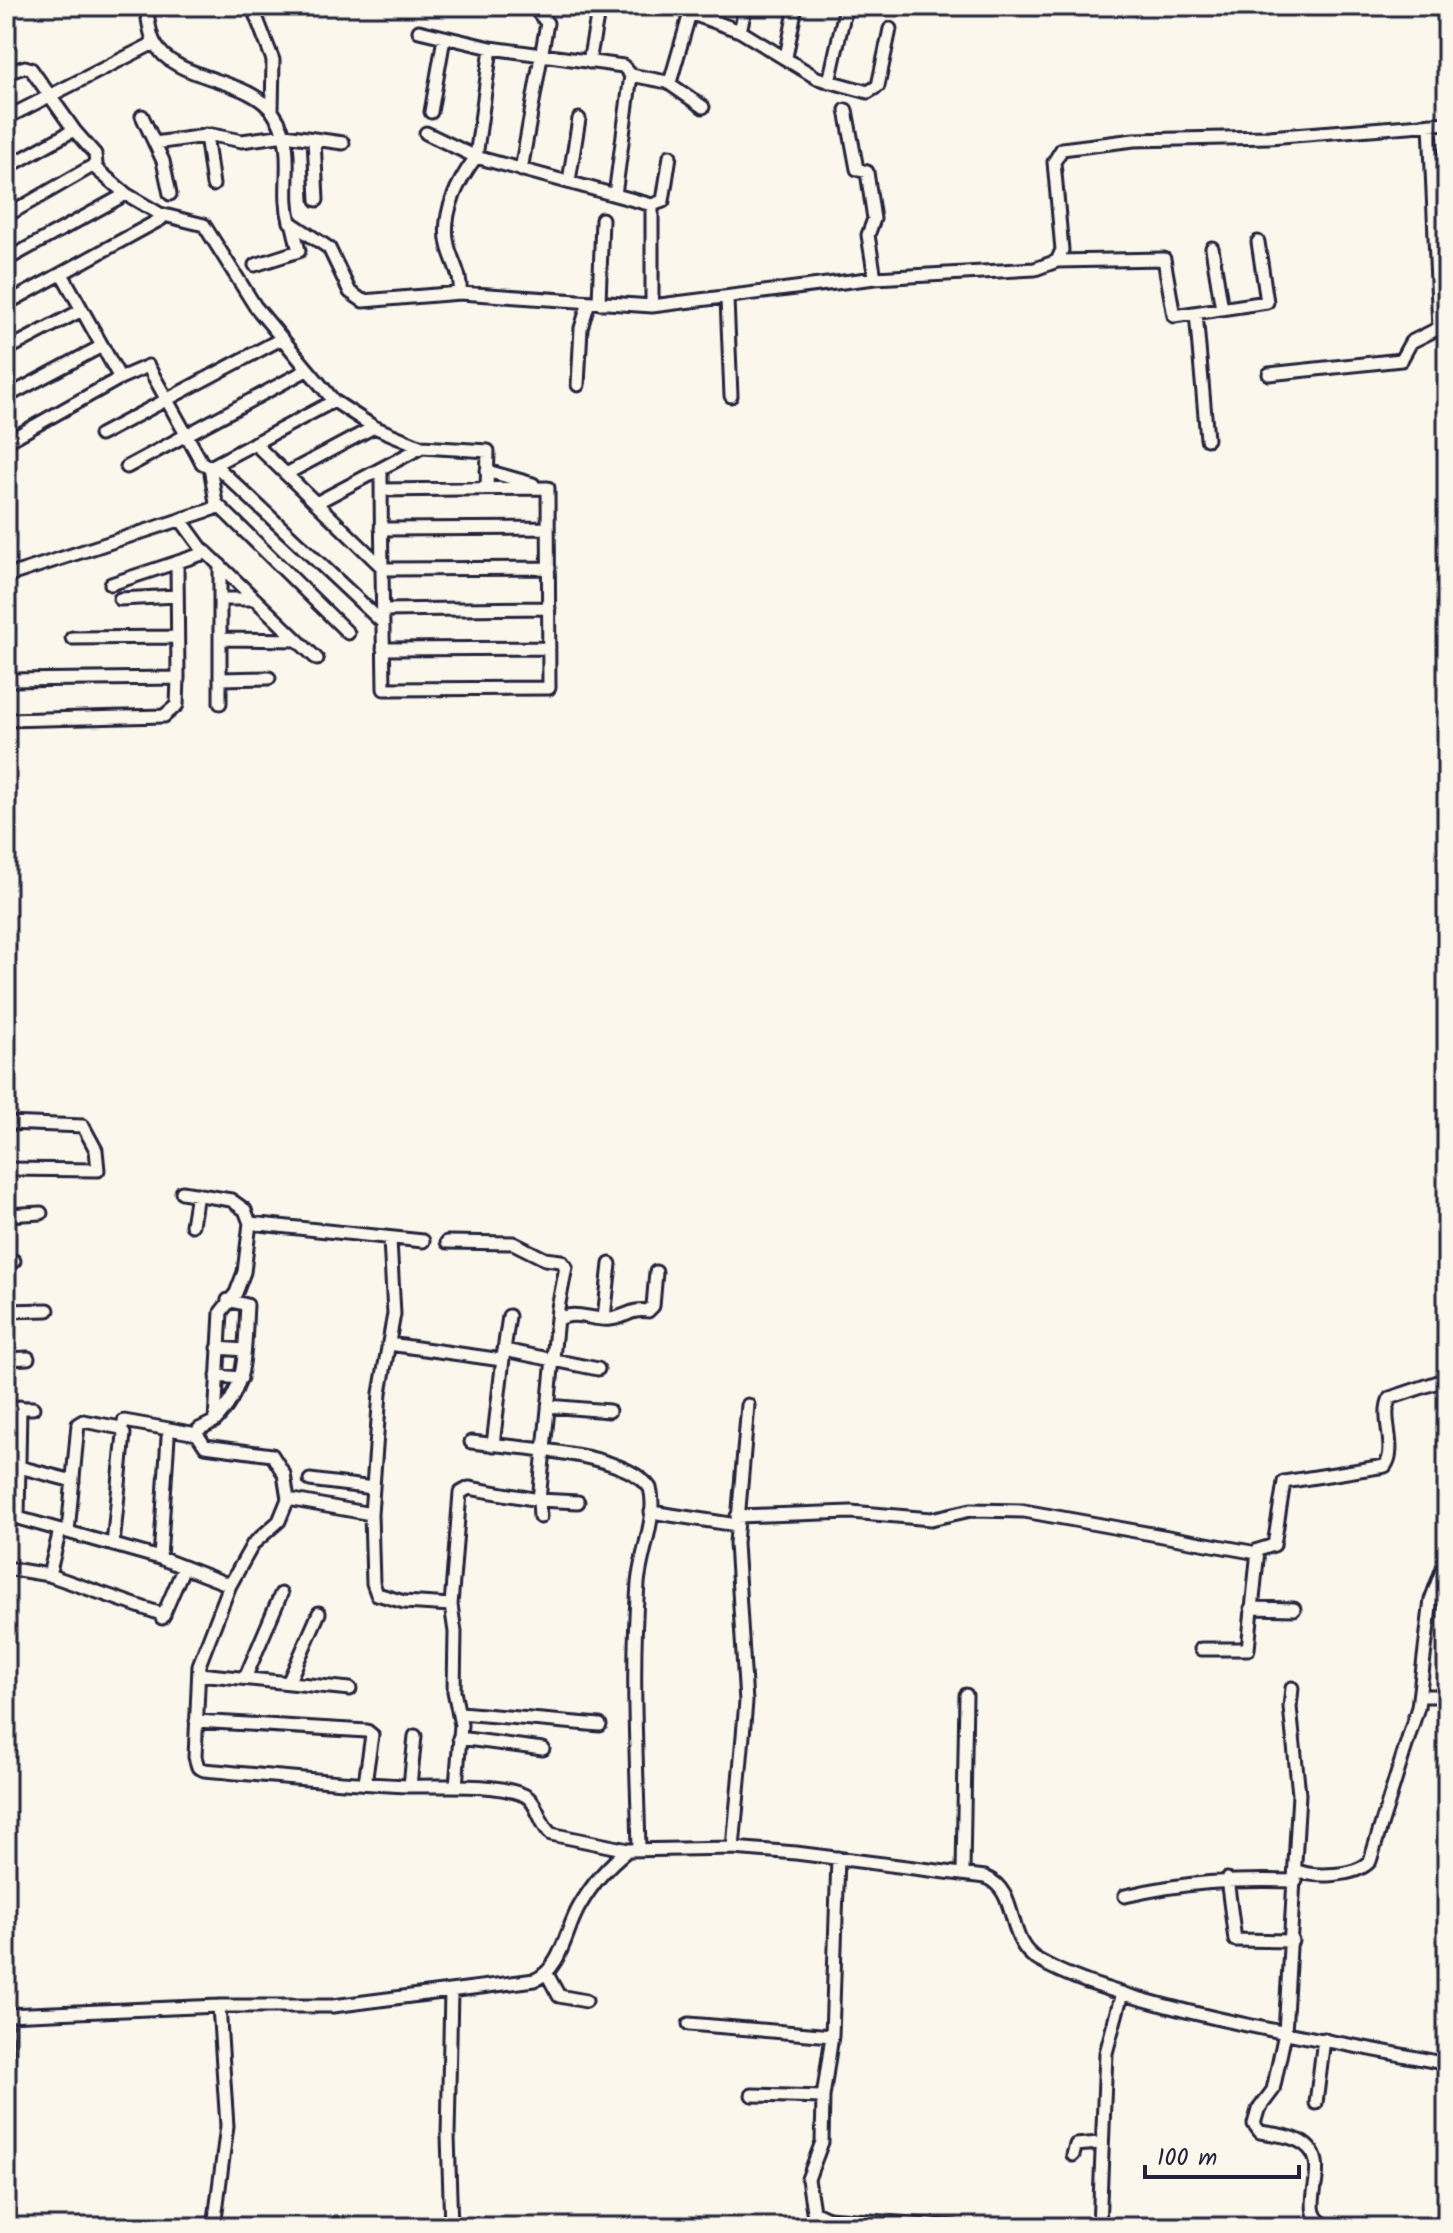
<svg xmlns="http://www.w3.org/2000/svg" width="1453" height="2233" font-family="Kalam,sans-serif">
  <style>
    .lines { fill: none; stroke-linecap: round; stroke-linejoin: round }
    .minor-casing { stroke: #22223b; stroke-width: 17 }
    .minor { stroke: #fbf7ec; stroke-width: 11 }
  </style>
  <rect width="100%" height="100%" fill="#fbf7ec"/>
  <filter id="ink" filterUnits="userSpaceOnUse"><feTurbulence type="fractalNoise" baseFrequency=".0125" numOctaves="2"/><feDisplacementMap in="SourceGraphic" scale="16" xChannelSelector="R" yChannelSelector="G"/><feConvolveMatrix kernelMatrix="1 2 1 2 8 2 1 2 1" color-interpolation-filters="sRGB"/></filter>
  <g filter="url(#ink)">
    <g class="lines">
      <defs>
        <path id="minor" d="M146 6C148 17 149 32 154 42 173 82 249 76 274 114 298 149 280 185 290 222L329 248 350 292 363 301 460 293 652 306 875 278 1035 269 1057 261 1062 250 1054 162 1062 149 1134 140 1269 137 1447 123
          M252 6 273 60 272 111
          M746 6 740 31 817 78 868 92 878 86 890 29
          M419 31 491 48 623 66 631 75
          M491 48 476 157 652 205V306
          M786 57 796 6
          M589 62 599 6
          M6 73 25 67 31 69 74 130 6 168
          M631 75 667 82 671 79 690 13 740 31
          M667 82 703 107
          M829 82 846 6
          M846 110 857 169 867 172 874 219 868 235 875 278
          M431 112 444 38
          M142 116 163 161 170 194
          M6 118 154 43
          M426 133 476 157C458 181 441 214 448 245 452 262 462 275 460 293
          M206 135 213 185
          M314 139 317 200
          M155 143 212 135 242 141 285 135 343 143
          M521 170 547 23 533 6
          M569 181 579 119
          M615 195 631 75
          M652 205 663 201 670 156
          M6 216 96 164 95 154 74 130
          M1212 248 1222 309
          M6 260 126 194
          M1057 261 1164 259 1174 316 1267 302 1258 242
          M255 265 299 251 293 226
          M62 274 120 378
          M727 299 731 396
          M599 303 602 219
          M6 304 161 219 160 214 126 194 94 167
          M1196 313 1207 439
          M6 350 82 310
          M1269 374 1401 360 1411 342 1439 328 1430 124
          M578 385 581 328 589 302
          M6 397 102 346
          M334 401 374 427 422 447 488 451 487 489
          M100 435 281 339
          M6 442 120 378 148 366 202 463 210 467 334 401 255 306 204 225 160 214
          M254 443 382 567
          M215 465 383 623
          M127 467 305 371
          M381 469C381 542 383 616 384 689L549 688 548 488 381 490
          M487 471 533 484
          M286 474 374 427
          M216 503 348 633
          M316 503 422 447
          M381 529 548 528
          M206 552 317 659
          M177 563 178 678
          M220 565V703
          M382 569 549 568
          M10 575 213 509 216 503 210 467
          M111 584 205 553 181 520
          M120 599 177 596
          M220 599H255
          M383 610 549 608
          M72 638 177 637
          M220 639 297 640
          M383 649 549 648
          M220 679 269 678
          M6 680 178 678 177 705 164 716 6 720
          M6 1123 83 1126 96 1150 98 1170 6 1169
          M6 1215 41 1213
          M250 1223 423 1241
          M192 1225 197 1194
          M390 1240 394 1314 380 1393 371 1514 373 1583 377 1594 404 1602 451 1605
          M447 1242 513 1243 545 1259 561 1261 566 1267 558 1308 539 1500 469 1488 460 1493 451 1605 455 1632 454 1691 461 1725 456 1786
          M6 1261H14
          M6 1311 48 1310
          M604 1318 610 1264
          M558 1320C574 1309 592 1321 610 1319 625 1318 631 1308 648 1311L653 1306 656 1272
          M389 1344 502 1360
          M218 1348 244 1350
          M504 1350 509 1316
          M6 1359 28 1358
          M217 1376 241 1378
          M548 1406 609 1411
          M6 1407 33 1408
          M124 1421 197 1434 199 1429 215 1421 221 1312 236 1293 244 1272 250 1223 245 1210 231 1200 182 1192
          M215 1421C249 1385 244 1351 247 1305L228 1300
          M197 1434 205 1446 272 1455 284 1474 288 1499 371 1514
          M471 1442C515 1448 624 1451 650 1488 658 1516 640 1555 638 1584 631 1672 637 1761 639 1849
          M493 1445 504 1350 598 1369
          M19 1467 73 1481
          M310 1480 373 1488
          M651 1512 737 1525
          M737 1516 851 1512 931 1519 971 1510 1024 1511 1257 1553
          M540 1517 539 1500 578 1502
          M6 1518H18L160 1558 230 1585 199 1665 195 1757 198 1767 204 1770C272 1776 339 1783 407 1786 441 1787 492 1782 524 1795 538 1801 539 1824 551 1834L628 1850
          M18 1518 20 1407
          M68 1532 78 1424 83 1421 121 1428 124 1434 113 1545
          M160 1558 168 1437
          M6 1568 49 1575 164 1615
          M49 1575 60 1530
          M230 1585 253 1544 279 1521 288 1499
          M1251 1608 1294 1609
          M162 1618 184 1567
          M1201 1649H1248L1258 1550 1274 1545 1284 1482 1385 1466C1398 1448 1380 1418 1390 1398L1447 1379
          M199 1674 350 1689
          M246 1676 281 1594
          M289 1681 319 1613
          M1292 1688 1290 1707 1299 1794 1285 2033 1273 2090 1258 2110 1254 2124 1260 2132C1272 2134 1286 2135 1297 2140 1344 2161 1286 2215 1332 2227
          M1420 1696H1447
          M460 1713 600 1725
          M196 1721 367 1731 372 1735 365 1783
          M459 1738 543 1749
          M410 1786 415 1736
          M733 1848 746 1702 736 1543 748 1405
          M1295 1870C1313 1878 1356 1877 1370 1861L1418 1707 1431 1600 1447 1557
          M963 1873 966 1695
          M1227 1879 1235 1940 1292 1941
          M1125 1896C1185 1882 1233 1879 1296 1881
          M547 1974 559 1996 586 2001
          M451 1991 448 2136 451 2227
          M6 2015 219 2006H333L535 1980C562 1968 565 1931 579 1907 592 1884 607 1866 628 1850L733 1848 796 1853 985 1877C1021 1892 1004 1940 1038 1960 1069 1978 1107 1989 1141 1999 1242 2028 1345 2043 1447 2064
          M689 2024 832 2036
          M7 2059V2015
          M752 2095 823 2097 832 2036 838 1858
          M823 2097 822 2142 808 2179 813 2211 828 2218 955 2227
          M1316 2103 1324 2039
          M1073 2155 1076 2145 1099 2143
          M214 2227 227 2126 219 2006
          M1099 2227 1106 2053 1122 1993"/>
      </defs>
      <use href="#minor" class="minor-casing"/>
      <use href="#minor" class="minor"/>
    </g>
  </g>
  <rect width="1453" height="2233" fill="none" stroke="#fbf7ec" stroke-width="32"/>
  <rect x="16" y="16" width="1421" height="2201" fill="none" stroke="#22223b" stroke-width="3" filter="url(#ink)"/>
  <path d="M1145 2165v12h154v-12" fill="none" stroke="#22223b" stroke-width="4"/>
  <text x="1157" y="2165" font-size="24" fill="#22223b" stroke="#fbf7ec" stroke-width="6" paint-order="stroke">100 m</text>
</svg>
